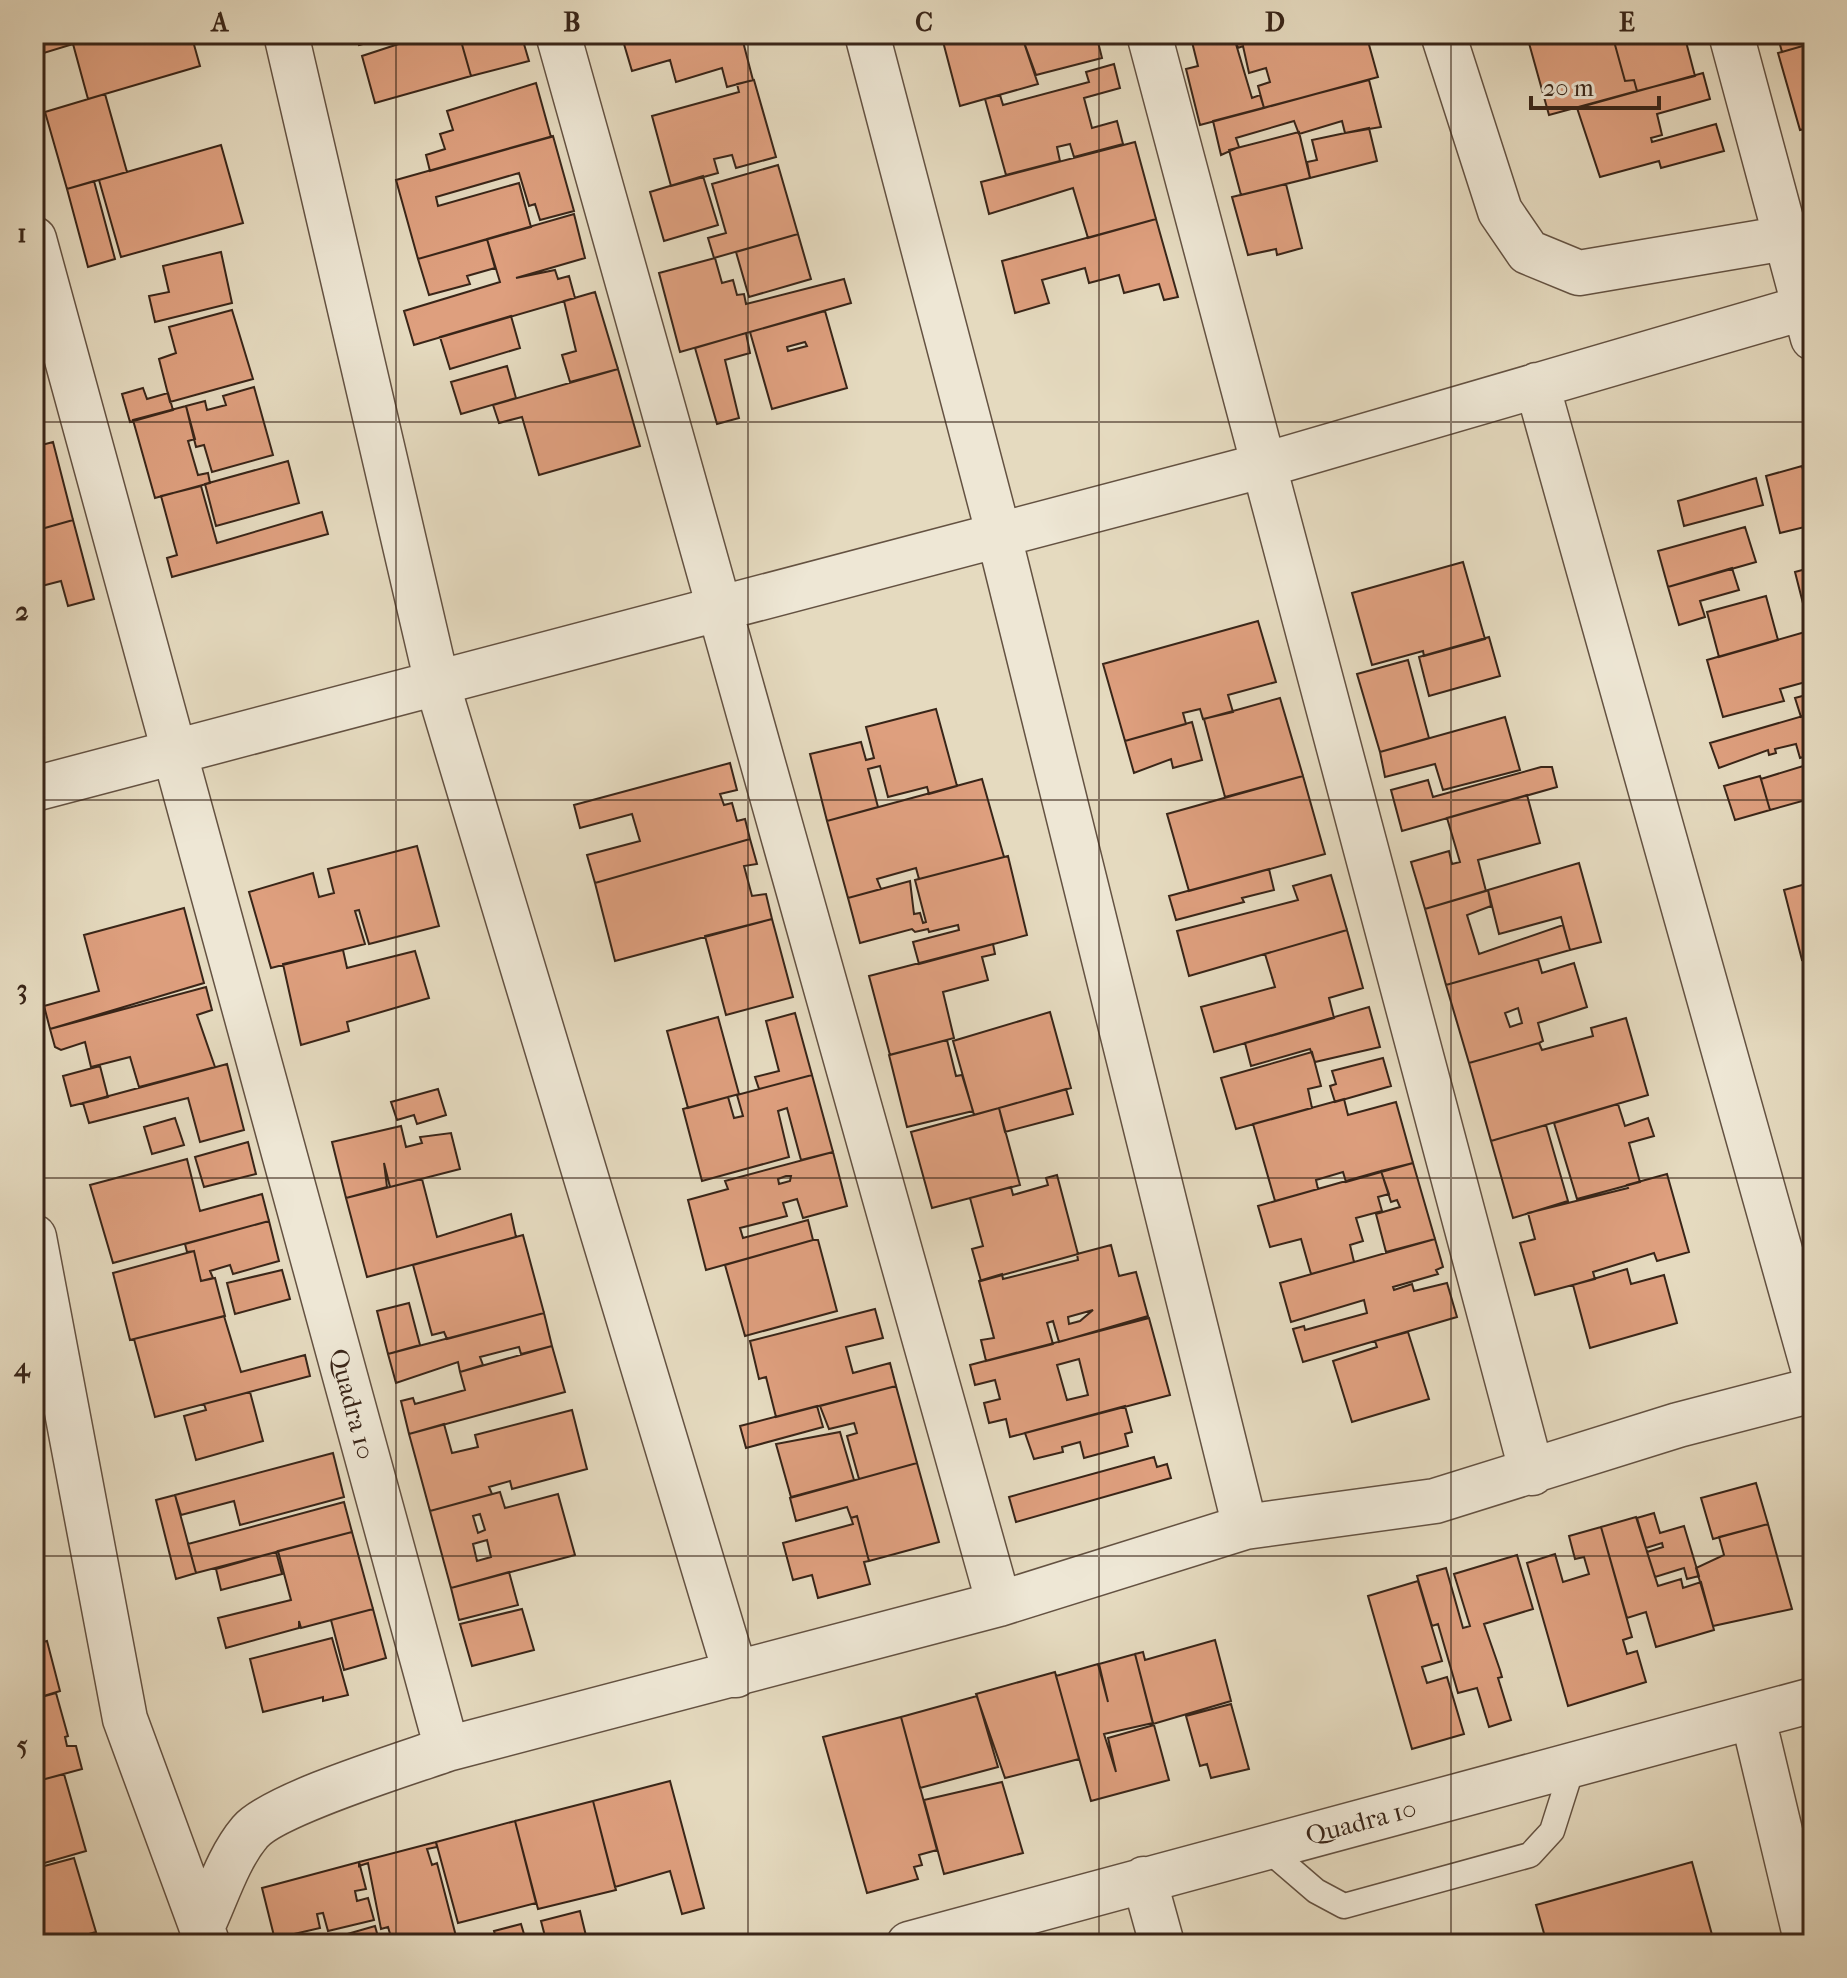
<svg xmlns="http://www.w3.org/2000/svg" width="1847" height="1978" font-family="'IM FELL French Canon',serif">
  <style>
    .building { fill: #de9f7e; stroke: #392518; stroke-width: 2; fill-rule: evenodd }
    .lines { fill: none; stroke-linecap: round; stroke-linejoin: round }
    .service-casing { stroke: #645242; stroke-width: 27 }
    .minor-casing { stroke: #645242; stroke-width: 47 }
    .service { stroke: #eee7d5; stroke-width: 24 }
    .minor { stroke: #eee7d5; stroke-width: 44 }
    .grid { fill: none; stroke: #392518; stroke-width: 2; stroke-opacity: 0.55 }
    .labels { text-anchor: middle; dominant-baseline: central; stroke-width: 6; stroke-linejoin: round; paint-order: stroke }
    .street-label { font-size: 26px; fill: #392518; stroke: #eee7d5 }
    .neatline { fill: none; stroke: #392518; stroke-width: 3 }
    .grid-label { font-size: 26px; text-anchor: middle; font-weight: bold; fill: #392518 }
  </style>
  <rect width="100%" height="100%" fill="#e5dabf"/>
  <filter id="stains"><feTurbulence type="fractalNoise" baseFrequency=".0025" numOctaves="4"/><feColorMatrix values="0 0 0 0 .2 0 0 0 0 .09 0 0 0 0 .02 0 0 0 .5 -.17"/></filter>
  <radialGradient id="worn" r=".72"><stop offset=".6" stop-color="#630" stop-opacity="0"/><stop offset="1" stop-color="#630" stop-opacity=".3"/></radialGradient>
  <path class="building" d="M34 34H191L200 66 88 99 73 44 34 56Z
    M355 34H401L359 45Z
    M429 34H459L471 76 375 103 362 56Z
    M459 34H521L529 61 471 76Z
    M621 34H741L753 80 727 87 722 68 676 82 670 60 632 71Z
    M941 34H1021L1038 84 960 106Z
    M1021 34H1096L1102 58 1036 75Z
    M1189 34H1220L1192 42Z
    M1220 34H1233L1252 98 1260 95 1264 108 1200 125 1186 69 1198 66 1192 42Z
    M1233 34H1366L1378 77 1264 108 1258 86 1270 82 1266 68 1249 73 1243 46 1238 48Z
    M1533 34H1612L1625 81 1634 80 1637 91 1549 115 1527 36Z
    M1612 34H1692L1685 38 1695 76 1637 91 1634 80 1625 81Z
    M1777 34H1813V43L1782 52Z
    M1813 43V127L1800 130 1778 53Z
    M1114 64 1120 88 1084 98 1092 128 1117 121 1123 144 1074 157 1070 144 1057 147 1060 161 1006 175 985 99 1000 95 1003 105 1089 82 1086 72Z
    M1703 73 1710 99 1657 114 1662 135 1651 138 1652 142 1716 124 1724 151 1661 168 1659 161 1600 177 1577 108Z
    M754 80 776 157 736 168 732 155 714 159 718 173 671 186 652 116 739 92 737 84Z
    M1369 80 1381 127 1345 133 1342 121 1299 134 1294 121 1236 138 1239 147 1221 155 1213 121Z
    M536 83 551 137 430 171 426 155 445 149 440 134 453 130 447 111Z
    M105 94 127 172 67 189 45 112Z
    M1369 128 1377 161 1310 178 1307 162 1317 160 1312 140Z
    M1299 132 1310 178 1241 195 1229 150Z
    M553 136 574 211 540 220 535 204 529 206 519 173 436 197 438 206 519 183 531 227 418 259 396 180Z
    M1135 142 1156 219 1088 238 1073 188 989 214 981 182Z
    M221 145 243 223 121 257 99 180Z
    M778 165 798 234 714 258 708 238 726 233 712 184Z
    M703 176 718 225 664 241 650 192Z
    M94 181 115 259 88 267 67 189Z
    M1286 184 1302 248 1277 255 1276 249 1248 255 1232 197Z
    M574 214 585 258 516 278 555 270 558 279 569 276 575 298 414 345 404 311 500 282 487 239Z
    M1156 219 1178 297 1164 300 1159 284 1124 293 1119 275 1089 283 1085 268 1042 280 1049 303 1015 313 1002 261Z
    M798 234 811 279 749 297 736 252Z
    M487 239 495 268 467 276 470 284 429 295 418 259Z
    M221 252 232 303 155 322 149 296 169 292 163 266Z
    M715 258 722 283 733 280 737 295 744 294 746 304 844 279 851 303 680 352 659 273Z
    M595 292 618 369 570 382 562 355 576 351 564 301Z
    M232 310 253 379 170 402 159 359 176 353 169 327Z
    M825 311 847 388 772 409 750 332ZM805 342 807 346 788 351 787 347Z
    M511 316 520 348 450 369 440 337Z
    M746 333 750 353 725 360 739 418 717 424 695 348Z
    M507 366 516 398 461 414 451 382Z
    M618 369 640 446 539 475 522 417 499 423 493 405Z
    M254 387 273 455 212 472 204 445 196 447 186 406 205 401 207 410 226 405 223 396Z
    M143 388 147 399 168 393 173 410 130 422 122 394Z
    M186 406 195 439 188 441 198 475 208 473 210 483 155 498 133 420Z
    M53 442 73 520 38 530 34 513V447Z
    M288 461 299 503 216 526 205 484Z
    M1802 466 1813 505V525L1780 533 1766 476Z
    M1756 478 1763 505 1684 526 1678 501Z
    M201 486 217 543 322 512 328 534 172 577 167 558 177 555 161 496Z
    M73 520 94 599 68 606 61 581 34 588V531Z
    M1745 527 1756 562 1668 587 1658 551Z
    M1463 562 1485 639 1424 656 1423 651 1372 665 1352 593Z
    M1813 567V630L1810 631 1795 572Z
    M1732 568 1739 590 1700 601 1705 617 1679 625 1668 587Z
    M1766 596 1778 640 1719 657 1707 612Z
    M1258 621 1276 682 1228 695 1233 712 1203 719 1200 709 1183 713 1186 724 1125 741 1103 664Z
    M1805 632 1813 659V680L1780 689 1784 701 1723 717 1707 660Z
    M1489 637 1500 676 1429 696 1419 657Z
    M1408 660 1429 738 1380 752 1357 674Z
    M1813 693V713L1801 717 1795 698Z
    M1280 698 1303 776 1225 797 1204 719Z
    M936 709 957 786 929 794 927 787 888 797 880 766 868 769 878 807 827 821 810 754 861 742 866 760 874 758 866 727Z
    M1813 713V754L1800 758 1796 744 1775 749 1776 753 1769 755 1768 750 1719 768 1710 743Z
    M1505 717 1520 770 1443 790 1435 764 1385 777 1380 752Z
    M1192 722 1202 760 1173 768 1171 759 1134 773 1125 741Z
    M730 763 737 790 720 794 724 805 732 803 737 821 745 819 750 839 595 883 587 855 640 841 632 814 580 828 574 805Z
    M1813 763V798L1770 810 1761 779Z
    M1541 767H1552L1557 787 1402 831 1391 790 1428 780 1433 797Z
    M1303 776 1325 854 1189 891 1167 814Z
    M1760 776 1770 810 1735 820 1724 786Z
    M982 779 1004 857 919 879 916 868 877 879 881 889 848 898 827 821Z
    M1527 795 1540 843 1478 860 1486 891 1425 909 1411 862 1449 851 1452 864 1460 862 1447 818Z
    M750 839 757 864 744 866 752 896 766 894 772 919 615 961 595 883Z
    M417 846 439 926 369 944 359 910 355 911 365 944 271 968 249 892 313 873 319 897 334 893 328 869Z
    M1008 856 1027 935 919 964 913 942 959 930 958 925 929 932 928 929 915 932 912 929 860 943 848 898 910 881 914 914 920 913 923 923 926 922 915 880Z
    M1579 863 1601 942 1570 950 1561 917 1499 934 1488 890Z
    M1269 869 1274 890 1242 898 1244 902 1176 920 1169 896Z
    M1331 875 1347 930 1189 976 1177 931 1298 900 1293 886Z
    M1813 882V957L1802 960 1784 890Z
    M1488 890 1491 906 1467 915 1479 954 1563 925 1570 950 1446 985 1425 909Z
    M184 908 204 983 50 1029 44 1006 99 991 84 935Z
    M772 919 793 997 726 1015 705 936Z
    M1347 930 1363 988 1329 998 1334 1018 1214 1052 1201 1007 1275 987 1265 954Z
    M993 944 995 954 982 957 988 980 943 992 954 1038 890 1055 869 976Z
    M343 950 347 968 415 951 429 998 347 1022 349 1031 301 1045 283 964Z
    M1538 959 1542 973 1574 963 1587 1007 1538 1023 1543 1041 1539 1043 1469 1063 1446 985ZM1518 1008 1522 1023 1510 1027 1505 1013Z
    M206 987 212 1010 197 1015 215 1067 139 1087 130 1057 91 1067 85 1042 61 1050 55 1047 50 1029Z
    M1369 1007 1380 1047 1315 1062 1310 1049 1251 1066 1245 1043Z
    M1050 1012 1071 1088 974 1115 953 1041Z
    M795 1013 812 1075 759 1089 755 1077 779 1071 766 1021Z
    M718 1017 739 1094 688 1108 667 1031Z
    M1626 1018 1648 1095 1491 1141 1469 1063 1539 1043 1542 1050 1593 1036 1591 1028Z
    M947 1040 956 1076 962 1075 973 1111 907 1127 889 1055Z
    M1312 1052 1321 1086 1308 1089 1312 1108 1236 1129 1221 1078Z
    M1383 1058 1391 1086 1335 1102 1330 1086 1336 1084 1332 1071Z
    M227 1064 244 1130 200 1142 188 1098 89 1123 83 1103Z
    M100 1066 108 1097 71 1106 63 1076Z
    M812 1075 833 1152 801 1160 787 1108 778 1111 789 1157 702 1181 683 1109 728 1097 734 1118 743 1116 737 1095Z
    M438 1089 446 1115 417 1124 414 1115 397 1120 391 1102Z
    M1066 1089 1073 1114 1005 1132 999 1108Z
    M1344 1099 1348 1115 1396 1102 1413 1163 1346 1182 1343 1172 1316 1180 1318 1189 1275 1201 1253 1124Z
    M1618 1104 1625 1126 1648 1118 1654 1136 1629 1143 1640 1182 1577 1199 1554 1123Z
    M999 1108 1020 1185 932 1208 911 1132Z
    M175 1118 184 1145 152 1154 144 1127Z
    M1546 1125 1568 1201 1513 1218 1491 1141Z
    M401 1126 406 1147 422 1143 420 1137 451 1133 460 1169 390 1187 384 1163 387 1187 346 1198 332 1142Z
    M248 1142 256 1174 204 1187 195 1157Z
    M833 1152 847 1206 803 1218 797 1199 783 1203 787 1216 740 1228 743 1238 808 1220 813 1240 706 1270 688 1200 728 1189 725 1181ZM786 1176H791L790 1181 779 1184 778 1179Z
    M187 1159 200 1211 262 1194 269 1221 113 1263 90 1185Z
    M1413 1163 1435 1239 1386 1252 1376 1214 1400 1207 1397 1200 1391 1202 1381 1171Z
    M1381 1171 1389 1194 1378 1197 1382 1211 1356 1218 1363 1241 1350 1245 1354 1262 1311 1274 1301 1239 1270 1247 1258 1206Z
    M1667 1174 1689 1252 1657 1261 1654 1253 1593 1272 1595 1279 1535 1295 1520 1243 1535 1239 1528 1213 1628 1188 1627 1185Z
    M1057 1175 1078 1254 981 1281 972 1249 983 1246 970 1198 1011 1187 1013 1195 1048 1185 1046 1178Z
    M422 1179 437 1237 511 1214 516 1237 367 1277 346 1198Z
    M269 1221 279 1261 233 1274 230 1265 210 1271 213 1278 201 1281 194 1251 187 1252 185 1244Z
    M523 1235 544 1313 447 1339 444 1332 432 1335 413 1265Z
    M1435 1239 1443 1267 1436 1270 1438 1274 1393 1287 1394 1290 1412 1284 1414 1291 1447 1283 1457 1317 1303 1362 1293 1329 1304 1326 1305 1330 1367 1313 1364 1300 1291 1322 1280 1283Z
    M813 1240H818L837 1311 745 1336 725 1265Z
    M1111 1245 1119 1276 1136 1272 1148 1316 1059 1342 1053 1321 1047 1323 1053 1344 986 1361 981 1340 994 1338 979 1281 1002 1274 1003 1279 1078 1260 1077 1254ZM1093 1310 1080 1321 1069 1324 1068 1317Z
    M194 1251 201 1281 215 1278 225 1316 130 1340 113 1273Z
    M1627 1269 1631 1284 1664 1275 1677 1323 1590 1348 1573 1285Z
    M282 1270 290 1299 235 1314 227 1283Z
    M409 1303 420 1345 388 1354 377 1311Z
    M875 1309 883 1338 846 1347 853 1373 890 1363 896 1386 776 1417 766 1377 759 1379 750 1341Z
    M544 1313 552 1346 521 1354 519 1347 480 1357 483 1365 460 1372 458 1362 396 1383 388 1354Z
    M224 1316 241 1372 305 1355 310 1376 155 1417 134 1339Z
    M1149 1318 1170 1395 1010 1437 1006 1419 989 1423 984 1403 1000 1399 995 1380 975 1385 970 1365ZM1079 1359 1088 1395 1067 1400 1057 1365Z
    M1408 1332 1429 1399 1352 1422 1333 1361 1377 1347 1375 1341Z
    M552 1346 565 1392 409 1434 401 1401 413 1398 415 1404 465 1390 460 1372Z
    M896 1386 917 1463 859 1479 847 1436 857 1433 854 1423 829 1429 820 1406Z
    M250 1392 263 1441 196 1460 184 1416 206 1410 204 1404Z
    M817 1406 823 1427 746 1448 740 1426Z
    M1125 1406 1132 1432 1125 1434 1128 1446 1084 1458 1080 1442 1062 1447 1063 1452 1034 1459 1025 1433Z
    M572 1410 587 1469 512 1489 510 1481 489 1487 492 1494 430 1511 409 1434 444 1424 452 1453 478 1447 475 1435Z
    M840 1432 854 1480 791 1497 776 1444Z
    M333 1453 344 1497 240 1525 234 1501 181 1515 175 1495Z
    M1154 1457 1157 1467 1167 1464 1171 1478 1016 1522 1009 1497Z
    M917 1463 939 1542 869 1561 857 1516 851 1518 847 1507 796 1521 790 1498Z
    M1756 1483 1768 1524 1713 1539 1701 1498Z
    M500 1492 505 1508 558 1494 575 1555 451 1588 430 1511ZM480 1514 485 1530 478 1533 473 1516ZM487 1540 491 1557 477 1561 473 1544Z
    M175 1495 196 1573 176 1579 156 1500Z
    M344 1502 352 1532 196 1573 188 1544Z
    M1654 1513 1660 1533 1684 1526 1699 1576 1687 1579 1684 1568 1655 1577 1647 1552 1663 1547 1662 1543 1646 1548 1637 1518Z
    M857 1516 869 1561 864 1562 870 1584 818 1598 812 1575 793 1580 783 1543 853 1524 851 1518Z
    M1636 1517 1658 1586 1681 1579 1683 1588 1701 1582 1714 1630 1656 1647 1646 1612 1627 1618 1601 1527Z
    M1768 1524 1792 1609 1713 1626 1696 1568 1724 1555 1719 1537Z
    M1601 1527 1632 1637 1623 1640 1627 1654 1637 1651 1646 1682 1568 1706 1527 1563 1555 1554 1563 1582 1589 1574 1584 1557 1575 1559 1569 1536Z
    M352 1532 373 1609 301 1628 299 1621V1628L226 1648 218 1618 291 1600 278 1551Z
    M276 1552 282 1574 221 1590 216 1569Z
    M1517 1555 1533 1609 1484 1624 1500 1670 1502 1677 1498 1678 1511 1720 1489 1727 1477 1688 1458 1693 1438 1624 1432 1626 1417 1576 1446 1568 1463 1628 1470 1626 1454 1574Z
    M509 1572 518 1605 459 1620 451 1588Z
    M1418 1581 1442 1661 1422 1667 1427 1683 1447 1677 1464 1734 1412 1749 1368 1596Z
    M373 1609 386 1658 344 1670 331 1620Z
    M522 1609 534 1650 472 1666 460 1624Z
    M332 1638 348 1695 323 1701V1697L263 1712 250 1659Z
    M1215 1640 1231 1701 1153 1724 1135 1654 1143 1652 1145 1660Z
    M47 1641 60 1691 34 1699V1644Z
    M1135 1654 1153 1723 1104 1734 1116 1772 1108 1738 1154 1725 1169 1780 1091 1801 1056 1676 1098 1664 1108 1702 1099 1664Z
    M1055 1672 1079 1759 1005 1778 976 1694Z
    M56 1693 68 1736 65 1737 67 1746H76L82 1769 34 1782V1699Z
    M977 1696 998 1767 920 1788 901 1717Z
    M1231 1704 1249 1769 1211 1778 1207 1764 1200 1766 1186 1716Z
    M901 1717 937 1850 919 1855 922 1865 914 1867 918 1879 867 1893 823 1737Z
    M64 1774 86 1851 34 1866V1846H42L40 1842 34 1844V1782Z
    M670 1781 704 1908 682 1914 670 1871 615 1887 593 1801Z
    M1002 1782 1023 1853 944 1874 924 1800Z
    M593 1801 616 1890 538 1909 515 1821Z
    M515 1821 536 1903 458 1923 436 1842Z
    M436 1842 437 1847 427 1849 432 1865 437 1863 458 1944H393L388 1927 381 1929 368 1863 359 1866V1862Z
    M74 1858 96 1932 53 1944H34V1876L39 1875 37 1868Z
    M359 1862 366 1889 355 1891 357 1901 368 1898 374 1920 328 1931 323 1913 317 1914 320 1928 294 1934 297 1944H276L262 1888Z
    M1692 1862 1714 1942 1547 1944 1536 1905Z
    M580 1911 588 1944H547L541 1921Z
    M521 1924 527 1944H498L494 1931Z
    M375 1926 380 1944H314L330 1939Z"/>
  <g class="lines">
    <defs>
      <path id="service" d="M1265 1847 1316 1891 1344 1906 1530 1855 1552 1831 1573 1765"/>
      <path id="minor" d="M286 34 437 683 736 1675
        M558 34 999 1604
        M867 34 999 536 1245 1527
        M1149 34 1532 1473
        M1443 34 1500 211 1528 252 1579 273 1786 238
        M1731 34 1813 338
        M34 239 447 1749C405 1764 274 1804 250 1832 228 1858 217 1895 203 1925
        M1537 385 1813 1368
        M34 789 1265 465 1813 305
        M34 1237 125 1719 207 1942
        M1753 1718 1807 1944
        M447 1749 999 1604 1245 1527 1435 1501 1678 1425 1813 1390
        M1144 1879 1162 1944
        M909 1944 1813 1700"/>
    </defs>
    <use href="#service" class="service-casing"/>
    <use href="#minor" class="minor-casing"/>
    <use href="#service" class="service"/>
    <use href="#minor" class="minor"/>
  </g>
  <path class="grid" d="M396 34V1944M748 34V1944M1099 34V1944M1451 34V1944M34 422H1813M34 800H1813M34 1178H1813M34 1556H1813"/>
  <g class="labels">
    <g class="street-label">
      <text transform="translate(352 1404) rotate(75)">Quadra 10</text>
      <text transform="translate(1361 1822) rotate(-15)">Quadra 10</text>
    </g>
  </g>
  <rect width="1847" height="1978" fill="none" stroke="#e5dabf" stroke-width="88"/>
  <path d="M1531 96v12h128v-12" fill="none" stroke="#392518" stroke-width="4"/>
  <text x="1543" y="96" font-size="24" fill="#392518" stroke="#eee7d5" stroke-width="6" paint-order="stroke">20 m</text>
  <rect x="44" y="44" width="1759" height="1890" class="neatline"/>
  <g class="grid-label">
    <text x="220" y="31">A</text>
    <text x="572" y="31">B</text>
    <text x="924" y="31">C</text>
    <text x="1275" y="31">D</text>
    <text x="1627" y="31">E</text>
    <text x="22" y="242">1</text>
    <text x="22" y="620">2</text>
    <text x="22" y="998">3</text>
    <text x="22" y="1376">4</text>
    <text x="22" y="1754">5</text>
  </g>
  <rect width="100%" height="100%" filter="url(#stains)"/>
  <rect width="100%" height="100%" fill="url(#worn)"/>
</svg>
